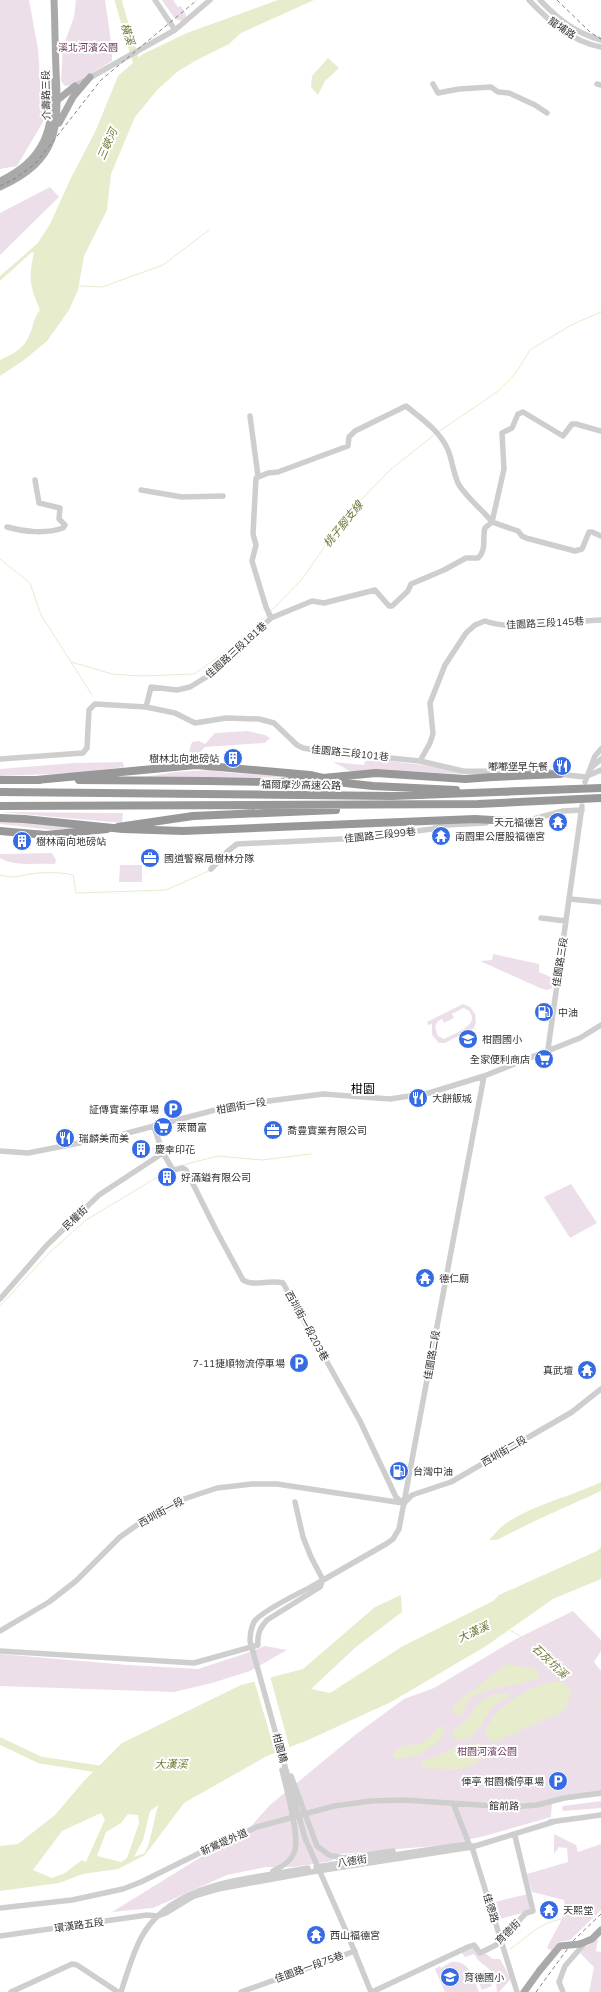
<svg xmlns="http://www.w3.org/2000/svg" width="601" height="1992" font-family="Mulish,'Noto Sans TC',sans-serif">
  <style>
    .green { fill: #eddfea; fill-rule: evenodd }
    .water { fill: #e7eccc; fill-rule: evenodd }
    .pier { fill: #fff }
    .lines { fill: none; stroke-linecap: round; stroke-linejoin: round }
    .stream { stroke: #e7eccc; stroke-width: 1 }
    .river { stroke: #e7eccc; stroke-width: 7 }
    .minor { stroke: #cecece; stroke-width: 5.5 }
    .major { stroke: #a9a9a9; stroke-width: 7 }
    .highway { stroke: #989898; stroke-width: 8 }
    .rail { stroke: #868686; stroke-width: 1; stroke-dasharray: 4 3; stroke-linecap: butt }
    .minor-bridge { stroke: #cecece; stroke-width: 5.5 }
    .major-bridge { stroke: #a9a9a9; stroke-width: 7 }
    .highway-bridge { stroke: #989898; stroke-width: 8 }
    .labels { text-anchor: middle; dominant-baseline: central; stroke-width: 4; stroke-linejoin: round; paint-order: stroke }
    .street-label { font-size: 10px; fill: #313131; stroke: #fff }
    .park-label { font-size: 10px; fill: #6c3e5e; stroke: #fff }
    .poi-label { font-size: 10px; fill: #313131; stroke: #fff; text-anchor: start }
    .water-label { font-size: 11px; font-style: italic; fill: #6e7936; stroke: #fff }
    .quarter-label { font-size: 12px; fill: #000; stroke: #fff }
  </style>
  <rect width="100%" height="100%" fill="#fff"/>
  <path class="green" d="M0 0H29L38 49 43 122 17 166 0 169Z
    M76 0H105L112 48V61L72 85 65 86 61 81 63 47 74 17Z
    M162 0H173L178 7 181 6 187 17 182 21 175 19Z
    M50 187 59 197 0 255V213Z
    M248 731 265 735 270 738 265 743 205 747 196 756 189 751 192 742 199 741 205 744 215 733Z
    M380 760 424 765 481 775 404 771H350L333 762 364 765 365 761Z
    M123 762 124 767 76 773 0 776V769L74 763Z
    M210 770 222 772 293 777H145L175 772Z
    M0 812 123 813 122 823Z
    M0 820 90 828 52 830 0 824Z
    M52 853 56 860 55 864C37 863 16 867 0 858V854Z
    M120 865H142V882H119Z
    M493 954 539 964V972L553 978 552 988 547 990 540 988 480 961 492 960Z
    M463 1004 470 1007 475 1014 476 1022 474 1028 445 1043H439L432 1035V1024L428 1025 427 1022ZM463 1008C467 1009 469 1010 471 1014 477 1027 452 1034 444 1039L438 1036 435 1027 438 1021 442 1019 444 1023 454 1018 452 1014Z
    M571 1184 597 1223 570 1238 544 1197Z
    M573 1611 601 1640V1651L594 1662 601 1671V1796L552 1802 551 1817 488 1835 446 1845 339 1854 332 1861 294 1867H266L227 1875 153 1908 112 1912 201 1857 244 1834 270 1805 355 1735 404 1699 434 1688 516 1639Z
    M265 1646 287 1650 250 1671 212 1683 174 1692 0 1686V1654L128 1665 198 1669 241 1655Z
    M601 1801V1808L563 1811 562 1808 563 1806Z
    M554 1834 576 1845 578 1852 601 1844V1910L570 1940 559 1942 552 1951 547 1948C553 1933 567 1918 564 1900L532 1892 527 1874 568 1862 567 1848 559 1847 554 1854Z
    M528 1894 530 1911 499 1919 494 1902Z
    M598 1939 596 1951 601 1952V1992H589L594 1967 580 1953 585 1947Z
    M472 1947 480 1954H486L493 1959H500L511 1979 499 1992H497L495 1974 478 1960 474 1954 465 1957 461 1952Z
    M451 1962C469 1959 474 1978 479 1992H445L435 1969 440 1966 441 1968Z
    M485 1970 492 1986 482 1990 475 1974Z"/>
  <path class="water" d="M278 0H314L241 33 229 44 195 61 177 72 157 90 135 117 111 174 107 210 84 256 78 290 69 310 47 341 24 360 0 376V360C11 355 24 349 29 336 34 326 32 320 40 310 30 286 28 279 34 253L32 252 0 281V276L38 243 50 224 71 178 96 130 118 76 143 54 187 33Z
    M328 58 339 68 325 81 318 95 311 87 312 76Z
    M601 1482V1491C566 1507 531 1522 497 1540H489C494 1535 499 1528 505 1524 534 1504 570 1497 601 1482Z
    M601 1547V1579L553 1599 486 1646 391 1702 308 1740 267 1756 184 1803 145 1855 118 1869 83 1874 59 1883 0 1891V1846L18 1844 55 1815 83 1782 122 1743 241 1685 303 1669 375 1607 401 1595 402 1612 356 1647 311 1689 330 1693 403 1646 493 1601 499 1595 597 1551ZM158 1805 149 1843 145 1853 134 1857 143 1840 150 1811ZM101 1813 105 1819 86 1862 82 1860 65 1873 52 1878 33 1870 62 1831ZM128 1814 138 1815 139 1823 127 1858 121 1862 97 1856 106 1832 121 1823Z
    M509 1664 538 1670 539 1677C518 1688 494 1684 473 1696 466 1700 466 1711 459 1716L454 1713V1706C463 1695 466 1695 476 1688 488 1679 496 1670 509 1664Z
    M555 1681 564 1683 571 1690 567 1706 560 1714 543 1720 498 1741H491L485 1732C495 1705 528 1687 555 1681Z
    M508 1693 509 1697 494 1705 473 1736 465 1739H455L452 1734 455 1729 468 1719 477 1704 492 1695Z
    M443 1726 445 1727C441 1747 431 1742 423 1754L397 1759 393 1757C397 1742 413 1747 424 1742 432 1739 433 1728 443 1726Z
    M472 1744 486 1745 490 1753C460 1775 458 1769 424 1768L421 1764 424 1760 433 1758 451 1749Z"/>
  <path class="pier" d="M270 1676 290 1749 276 1755 254 1680Z"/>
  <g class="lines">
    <path class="stream" d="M79 286 102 287 163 265 209 230
      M438 432 497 392 515 374 530 350 571 325 601 312
      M0 559 30 583 41 615 92 695
      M270 612 303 578 335 531 360 501 391 469 434 435
      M71 662 112 674 141 676 194 674 241 641 267 615
      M284 844 309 843
      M225 858 234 849
      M0 875C16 879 16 876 31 874 45 872 60 872 73 875L76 893 166 890 211 870
      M179 1166 218 1156 262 1160 311 1154
      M0 1306 49 1253 86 1220 171 1169
      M510 1630 532 1643 601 1709
      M510 1949C522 1941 535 1928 548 1923 566 1916 586 1916 601 1906"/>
    <path class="river" d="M118 0 138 68
      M0 1741 40 1760 105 1770"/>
    <path class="minor" d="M155 0 175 30
      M529 0C549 21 572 42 601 47
      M540 0C558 19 575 33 601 40
      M433 84 438 93 459 89 491 87 498 92 509 93 535 105 547 113
      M597 84 601 85
      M75 86 175 30 210 0
      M250 416 258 476
      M141 490 182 497 223 496
      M492 522 504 469 502 433 512 428 518 414 523 412 563 436 572 424H576L601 431
      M492 522 518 531 522 536 526 538 575 551 582 549 589 532H592L601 536
      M7 527C24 532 46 534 63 528L65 525 59 519 60 508 39 503 35 480
      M271 618 266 607 252 561 256 545 253 534 256 478 268 473 278 472 348 446 349 437 355 431 406 406C422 419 440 431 448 450 453 462 453 474 459 485 468 499 482 509 492 522
      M146 707 151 687 177 690 190 687 213 673 271 618 312 601 324 603 375 590 389 606H392L408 591 411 584 444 570 466 558H478C487 550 482 538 485 528L492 522
      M0 759 83 753 87 748 89 710 95 704 146 707 175 713 195 723 226 718 259 719 274 723 297 745 303 748 320 751 420 761 463 771 550 772
      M420 761 430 743 433 734 430 703 445 665 466 633 475 625 485 621C514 632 569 621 601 620
      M590 769 601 759
      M558 774 585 777
      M585 777 601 770
      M585 782 595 756 601 749
      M508 821H526L563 811 582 810
      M211 869 228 851 237 844 362 838 432 829 446 825 486 823
      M570 899 601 902
      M541 918 566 921
      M548 1049 582 806
      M154 1127 163 1153 173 1170 183 1168 186 1170 216 1230 243 1280C253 1287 270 1279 283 1283L360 1421 396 1497 404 1504
      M0 1151 28 1153 120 1135 215 1110 253 1103 323 1094 390 1099 429 1093 484 1076 580 1038 601 1025
      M0 1299 47 1245 99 1195 163 1153
      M404 1503 412 1495 451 1482 572 1412 601 1389
      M311 1587 386 1544 393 1539 399 1529 484 1076
      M0 1631 49 1602 76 1581 120 1537 137 1525 184 1499 217 1488 252 1484H277L403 1503
      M0 1651 194 1663 258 1645C257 1634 260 1628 267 1620L320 1587 323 1580 311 1557 303 1537 295 1502
      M453 1803 469 1844 472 1846
      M550 1822 601 1815
      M472 1847 517 1992
      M343 1858 393 1851
      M316 1867 466 1844
      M0 1908 72 1900 123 1889 141 1882 228 1839 257 1827 334 1806 371 1801 404 1800 511 1807 537 1805 564 1798 601 1793
      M347 1933 371 1992
      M0 1936 147 1915 158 1916 166 1913 194 1896 218 1889 311 1872 472 1847 553 1822
      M11 1992 72 1964 77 1965 118 1992
      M121 1992C127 1974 132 1955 141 1938 171 1881 252 1879 308 1868
      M241 1992 355 1951
      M372 1992 468 1947 474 1945 480 1953 496 1945 526 1913 533 1911 515 1836
      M563 1992 559 1982 565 1966 585 1943"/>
    <path class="major" d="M55 102 75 86
      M59 123 73 97 90 77
      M0 181C45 160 54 129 52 82
      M0 187C59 160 59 129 56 70 55 47 55 23 54 0
      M580 1944 592 1939 601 1930
      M524 1992 540 1970"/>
    <path class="highway" d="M493 777 560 774
      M0 780H41
      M36 780 196 765 310 775 345 783 373 786 456 790
      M79 780 207 781
      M0 792 392 796 601 788
      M0 806 478 804 601 798
      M0 818 24 819
      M327 825 475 819 511 821
      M118 827 193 816 336 810
      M0 831 46 835 107 829"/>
    <path class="rail" d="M557 0 590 32 601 39
      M0 186 16 178 36 163 101 80 197 0
      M536 1992 574 1940 601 1914"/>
    <path class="minor-bridge" d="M311 1587C299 1593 260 1612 254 1622 251 1628 250 1634 250 1641L305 1838 347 1933
      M291 1776 317 1846 329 1855 343 1858
      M273 1871C282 1867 290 1862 294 1853 301 1839 286 1787 282 1770"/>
    <path class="major-bridge" d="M540 1970 560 1946 580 1944"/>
    <path class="highway-bridge" d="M207 781 280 782 376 773 465 779 493 777
      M24 819 123 829 183 831 327 825"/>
  </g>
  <defs>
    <symbol id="building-disc" viewBox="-11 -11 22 22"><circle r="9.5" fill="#376be3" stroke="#fff"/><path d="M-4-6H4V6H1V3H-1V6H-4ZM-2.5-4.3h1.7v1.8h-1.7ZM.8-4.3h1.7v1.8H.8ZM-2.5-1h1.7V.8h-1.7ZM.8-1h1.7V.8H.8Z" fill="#fff"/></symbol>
    <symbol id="restaurant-disc" viewBox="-11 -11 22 22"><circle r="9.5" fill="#376be3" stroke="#fff"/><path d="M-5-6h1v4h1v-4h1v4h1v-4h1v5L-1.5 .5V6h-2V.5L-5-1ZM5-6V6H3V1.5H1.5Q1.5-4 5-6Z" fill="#fff"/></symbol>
    <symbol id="temple-disc" viewBox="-11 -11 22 22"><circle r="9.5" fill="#376be3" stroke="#fff"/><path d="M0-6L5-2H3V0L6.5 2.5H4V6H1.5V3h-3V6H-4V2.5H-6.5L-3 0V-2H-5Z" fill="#fff"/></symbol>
    <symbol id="office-disc" viewBox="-11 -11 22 22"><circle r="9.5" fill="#376be3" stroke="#fff"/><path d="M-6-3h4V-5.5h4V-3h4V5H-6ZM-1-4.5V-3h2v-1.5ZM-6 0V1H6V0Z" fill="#fff"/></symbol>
    <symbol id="fuel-disc" viewBox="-11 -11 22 22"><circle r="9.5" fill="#376be3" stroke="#fff"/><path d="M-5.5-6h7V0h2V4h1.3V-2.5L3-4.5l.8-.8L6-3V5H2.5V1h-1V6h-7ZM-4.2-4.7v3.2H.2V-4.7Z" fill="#fff"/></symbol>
    <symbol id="school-disc" viewBox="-11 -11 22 22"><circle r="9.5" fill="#376be3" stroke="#fff"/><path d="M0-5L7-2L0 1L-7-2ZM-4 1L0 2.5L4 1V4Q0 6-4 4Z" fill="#fff"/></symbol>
    <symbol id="supermarket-disc" viewBox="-11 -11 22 22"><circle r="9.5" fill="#376be3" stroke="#fff"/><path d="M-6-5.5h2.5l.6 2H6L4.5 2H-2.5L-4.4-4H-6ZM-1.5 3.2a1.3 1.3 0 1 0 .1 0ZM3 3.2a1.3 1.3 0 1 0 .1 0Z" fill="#fff"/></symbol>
    <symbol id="parking-disc" viewBox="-11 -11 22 22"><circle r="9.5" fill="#376be3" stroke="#fff"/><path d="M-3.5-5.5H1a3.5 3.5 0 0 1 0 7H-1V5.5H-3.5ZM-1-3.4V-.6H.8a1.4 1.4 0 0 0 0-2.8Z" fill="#fff"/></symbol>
  </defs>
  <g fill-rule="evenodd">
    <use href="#building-disc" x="222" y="747" width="22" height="22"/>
    <use href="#restaurant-disc" x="551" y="755" width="22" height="22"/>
    <use href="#temple-disc" x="547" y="811" width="22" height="22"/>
    <use href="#temple-disc" x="430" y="825" width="22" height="22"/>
    <use href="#building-disc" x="11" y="830" width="22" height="22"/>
    <use href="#office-disc" x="139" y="847" width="22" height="22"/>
    <use href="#fuel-disc" x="533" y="1001" width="22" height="22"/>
    <use href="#school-disc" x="457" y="1028" width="22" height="22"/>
    <use href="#supermarket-disc" x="533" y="1048" width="22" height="22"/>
    <use href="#restaurant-disc" x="407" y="1087" width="22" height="22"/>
    <use href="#parking-disc" x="162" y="1098" width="22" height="22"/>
    <use href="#supermarket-disc" x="152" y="1116" width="22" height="22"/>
    <use href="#office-disc" x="262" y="1119" width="22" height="22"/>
    <use href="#restaurant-disc" x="54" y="1127" width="22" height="22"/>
    <use href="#building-disc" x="130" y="1138" width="22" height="22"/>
    <use href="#building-disc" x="156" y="1166" width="22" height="22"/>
    <use href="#temple-disc" x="414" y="1267" width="22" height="22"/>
    <use href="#parking-disc" x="288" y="1352" width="22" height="22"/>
    <use href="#temple-disc" x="576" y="1359" width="22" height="22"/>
    <use href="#fuel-disc" x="388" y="1460" width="22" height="22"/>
    <use href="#parking-disc" x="547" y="1770" width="22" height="22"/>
    <use href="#temple-disc" x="538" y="1899" width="22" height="22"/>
    <use href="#temple-disc" x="305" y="1924" width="22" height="22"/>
    <use href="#school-disc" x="439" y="1966" width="22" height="22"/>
  </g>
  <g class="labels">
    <g class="street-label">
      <text transform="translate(562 28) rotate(34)">龍埔路</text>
      <text transform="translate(46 95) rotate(-91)">介壽路三段</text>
      <text transform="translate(545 623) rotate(-3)">佳園路三段145巷</text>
      <text transform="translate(236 650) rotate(-42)">佳園路三段181巷</text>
      <text transform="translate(350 753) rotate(6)">佳園路三段101巷</text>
      <text transform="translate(301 785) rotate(1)">福爾摩沙高速公路</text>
      <text transform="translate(380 835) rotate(-6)">佳園路三段99巷</text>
      <text transform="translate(560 962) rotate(-81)">佳園路三段</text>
      <text transform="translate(241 1106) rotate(-10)">柑園街一段</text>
      <text transform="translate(75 1218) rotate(-43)">民權街</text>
      <text transform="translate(307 1326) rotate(61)">西圳街一段203巷</text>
      <text transform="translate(432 1355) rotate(-80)">佳園路二段</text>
      <text transform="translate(504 1451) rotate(-30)">西圳街二段</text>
      <text transform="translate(161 1512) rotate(-29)">西圳街一段</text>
      <text transform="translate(280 1748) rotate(75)">柑園橋</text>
      <text transform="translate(504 1806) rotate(1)">館前路</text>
      <text transform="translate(224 1842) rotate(-24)">新鶯堤外道</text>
      <text transform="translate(352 1861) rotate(-9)">八德街</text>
      <text transform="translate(491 1908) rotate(73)">佳德路</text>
      <text transform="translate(79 1925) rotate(-8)">環漢路五段</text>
      <text transform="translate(508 1932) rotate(-45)">育德街</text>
      <text transform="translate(309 1967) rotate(-20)">佳園路一段75巷</text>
    </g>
    <g class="park-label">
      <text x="88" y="47">溪北河濱公園</text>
      <text x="487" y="1751">柑園河濱公園</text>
    </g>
    <g class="poi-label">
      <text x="219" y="758" text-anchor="end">樹林北向地磅站</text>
      <text x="548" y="766" text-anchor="end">嘟嘟堡早午餐</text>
      <text x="544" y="822" text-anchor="end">天元福德宮</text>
      <text x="455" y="836">南園里公厝股福德宮</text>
      <text x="36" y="841">樹林南向地磅站</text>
      <text x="164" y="858">國道警察局樹林分隊</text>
      <text x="558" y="1012">中油</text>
      <text x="482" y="1039">柑園國小</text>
      <text x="530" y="1059" text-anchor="end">全家便利商店</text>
      <text x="432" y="1098">大餅飯城</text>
      <text x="159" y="1109" text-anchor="end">証傳實業停車場</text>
      <text x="177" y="1127">萊爾富</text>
      <text x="287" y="1130">喬豊實業有限公司</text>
      <text x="79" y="1138">瑞麟美而美</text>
      <text x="155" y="1149">慶幸印花</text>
      <text x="181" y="1177">好滿鎰有限公司</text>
      <text x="439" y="1278">德仁廟</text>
      <text x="285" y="1363" text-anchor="end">7-11捷順物流停車場</text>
      <text x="573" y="1370" text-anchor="end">真武壇</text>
      <text x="413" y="1471">台灣中油</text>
      <text x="544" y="1781" text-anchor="end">俥亭 柑園橋停車場</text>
      <text x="563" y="1910">天熙堂</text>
      <text x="330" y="1935">西山福德宮</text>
      <text x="464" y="1977">育德國小</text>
    </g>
    <g class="water-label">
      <text transform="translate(128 34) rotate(74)">橫溪</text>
      <text transform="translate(107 144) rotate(-66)">三峽河</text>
      <text transform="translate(343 524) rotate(-51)">桃子腳支線</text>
      <text transform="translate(473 1632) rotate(-25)">大漢溪</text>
      <text transform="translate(550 1661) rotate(43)">石灰坑溪</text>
      <text x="171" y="1764">大漢溪</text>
    </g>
    <g class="quarter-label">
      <text x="363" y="1088">柑園</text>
    </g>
  </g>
</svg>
